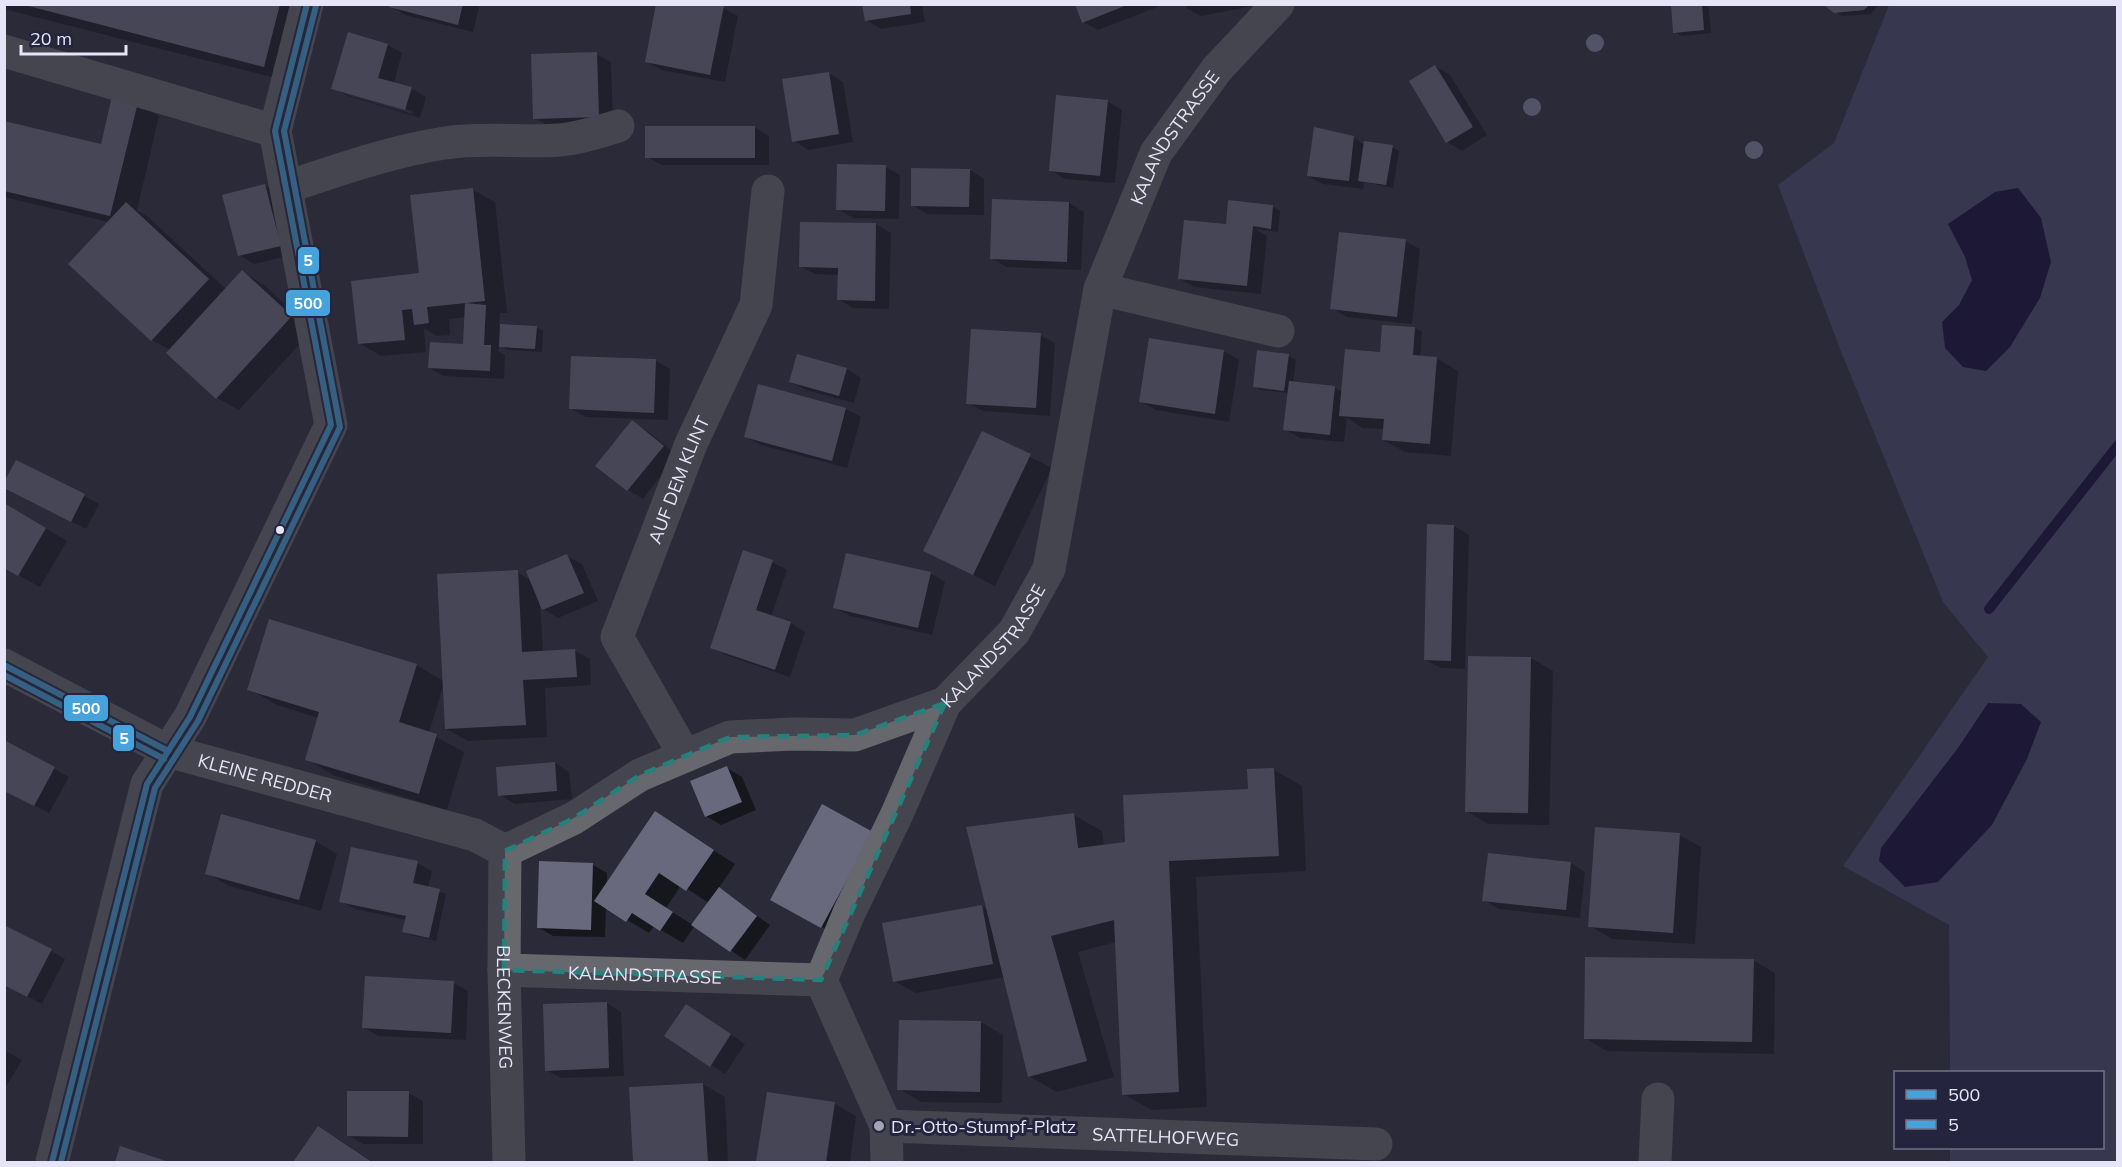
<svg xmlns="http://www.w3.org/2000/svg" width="2122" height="1167" font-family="Mulish,sans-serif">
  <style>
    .green { fill: #47476d }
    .water { fill: #100436 }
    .shadow { fill: #0007; fill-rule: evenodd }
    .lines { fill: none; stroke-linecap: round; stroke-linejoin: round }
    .stream { stroke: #100436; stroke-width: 10 }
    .building { fill: #69697d }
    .minor { stroke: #67676e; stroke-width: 33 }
    .bus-1-casing { stroke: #24243e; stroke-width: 10 }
    .bus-2-casing { stroke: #24243e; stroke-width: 10 }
    .bus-1 { stroke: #46a2da; stroke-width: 6 }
    .bus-2 { stroke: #46a2da; stroke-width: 6 }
    .tree { fill: #8485a0 }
    .marked { fill: none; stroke: #24817c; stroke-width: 4.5; stroke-dasharray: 12 8; stroke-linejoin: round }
    .bus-dot { fill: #e5e5f7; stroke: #24243e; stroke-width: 2 }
    .poi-dot { fill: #a4a4b4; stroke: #24243e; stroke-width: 2 }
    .labels { text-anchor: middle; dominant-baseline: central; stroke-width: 6; stroke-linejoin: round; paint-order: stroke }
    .street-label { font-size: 18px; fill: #e5e5f7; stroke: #24243e }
    .poi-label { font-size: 18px; fill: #e5e5f7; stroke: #24243e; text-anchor: start }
    .line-badge { stroke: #24243e; stroke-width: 2 }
    .badge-label { font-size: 16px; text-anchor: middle; font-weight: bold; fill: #fff }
  </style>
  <rect width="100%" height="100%" fill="#2a2a38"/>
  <path class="green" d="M1889 5H2117V1162H1950V1148H2102V1072H1950L1949 925 1843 866 1988 657 1943 602 1842 354 1778 185 1834 143Z"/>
  <path class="water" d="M2018 188 2041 218 2051 262 2040 298 2010 347 1986 371 1963 367 1945 348 1942 322 1959 305 1972 280 1965 257 1948 224 1995 192Z
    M1988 703 2021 704 2041 722 2027 759 1992 825 1938 882 1905 887 1879 861 1881 848 1958 748Z"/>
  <path class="shadow" d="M4 4H293L292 82 11 11 4 7Z
    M391 4H480L473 32 405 15 390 6Z
    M658 4H706L723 8 738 16 725 82 662 70 647 62Z
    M864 4H922L925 22 881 29 866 20Z
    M1076 4H1160V6L1098 30 1083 22Z
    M1186 4H1264L1201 16 1186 8Z
    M1672 4H1708L1711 33 1682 36 1675 32Z
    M1826 4H1879L1871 14 1842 16Z
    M388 45 402 53 394 83 411 88 426 97 420 118 348 96 333 88ZM347 92 413 111 412 114 347 95Z
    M596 54 611 62 613 124 549 126 534 118Z
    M1435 66 1450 75 1487 135 1462 151 1447 142Z
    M829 73 843 82 853 142 808 150 794 141Z
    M1107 101 1122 110 1115 183 1065 179 1050 170Z
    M137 104 159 116 137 210 148 217 226 289 242 272 264 285 313 330 239 410 217 398 170 350 152 340 109 222 4 197V122L102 145Z
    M754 127 769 136V165H662L647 157Z
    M1353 137 1365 145 1392 147 1399 151 1393 188 1364 182 1363 189 1323 184 1308 176Z
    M885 167 900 175 899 219 853 218 838 209Z
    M970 170 984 179V215L927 214 912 205Z
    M265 186 280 194 295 254 254 264 239 255Z
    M473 190 495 202 507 313H500L499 325 536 327 543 331 542 352 508 350 499 345 498 351 505 355 504 379 444 376 430 368 464 345 466 317 449 319 450 335 437 336 424 329 426 352 381 356 359 343 421 274Z
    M994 200 1069 203 1084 212 1081 270 1006 267 992 258Z
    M1273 207 1280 211 1278 232 1255 229 1267 236 1261 294 1194 287 1180 279 1227 225Z
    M876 224 891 233 889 309 853 308 838 299 839 275 815 274 800 266Z
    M1405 241 1420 249 1412 324 1347 317 1332 308Z
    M1384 326 1415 328 1422 332 1420 357 1436 358 1458 371 1451 456 1405 452 1383 440 1384 429 1363 428 1347 418 1344 442 1300 438 1285 429 1289 393 1261 390 1254 386 1259 352 1289 356 1296 360 1293 383 1334 387 1343 392 1381 354Z
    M1040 335 1055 343 1050 416 983 411 968 403Z
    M1151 340 1224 351 1239 360 1229 422 1156 410 1141 402Z
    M656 361 670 369 668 420 586 417 571 409Z
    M847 369 861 378 854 403 806 390 791 382Z
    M759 386 846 409 861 417 847 468 761 445 746 437Z
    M632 422 647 431 677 455 643 499 628 490 597 466Z
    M983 433 1052 468 995 586 925 550Z
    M19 495 84 496 99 504 86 529Z
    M4 504 67 541 40 587 4 567Z
    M1454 526 1469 535 1465 669 1441 668 1426 660Z
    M567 556 582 564 598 601 558 618 543 609 540 602 543 653 575 651 590 659 591 685 545 688 547 737 468 741 446 729 443 686 429 733 464 752 447 810 335 776 306 759 319 718 277 705 249 689 416 665 444 681 517 572 531 580Z
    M772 562 787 570 771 617 791 623 805 632 790 677 726 655 711 647Z
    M930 573 945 582 932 635 850 616 835 608Z
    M1531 658 1553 671 1549 825 1488 824 1466 811Z
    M4 741 69 777 49 813 4 790Z
    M555 763 569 772 572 799 515 804 500 795Z
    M727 768 742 777 756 810 721 825 706 816Z
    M1274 770 1302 786 1306 871 1196 877 1207 1107 1152 1110 1123 1094 1116 942 1078 952 1114 1077 1057 1092 1029 1076 1005 977 916 993 894 981 982 907 988 910 1074 815 1102 831 1104 846 1127 843 1250 791Z
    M655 813 735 864 718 889 770 925 745 960 695 925 683 943 654 926 649 933 606 907 605 937 553 936 538 927 593 865 607 873V884ZM681 885 709 903 693 925 666 908Z
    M872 833 844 939 794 912Z
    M1679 835 1701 847 1695 944 1612 939 1590 926Z
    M315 841 337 854 321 911 229 886 207 873Z
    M417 863 432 871 428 888 446 894 436 941 411 935 404 931 407 920 355 909 341 901Z
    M1571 863 1585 872 1580 918 1499 909 1484 900Z
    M51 951 65 959 42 1004 4 984Z
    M1753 960 1775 973 1774 1054 1607 1051 1585 1038Z
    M453 983 468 991 466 1040 379 1036 364 1028Z
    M607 1003 621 1012 624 1076 561 1078 546 1070Z
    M701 1014 745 1044 725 1074 711 1065Z
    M900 1021 981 1022 1003 1035 1002 1103 921 1102 899 1089Z
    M4 1050 22 1060 4 1090Z
    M703 1084 725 1097 728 1162H635L631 1088Z
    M408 1093 423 1101V1144H363L348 1135Z
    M768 1094 835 1104 856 1116 850 1162H758Z
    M318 1128 340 1140 373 1162H295Z
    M121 1148 166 1162H116Z"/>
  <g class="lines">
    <path class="stream" d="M1989 609 2118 445"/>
  </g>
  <path class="building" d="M21 4H280L264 67Z
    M389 4H463L458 25 389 7Z
    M656 4 724 6 710 75 645 62Z
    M862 4H910L911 14 865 21Z
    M1075 4H1127V5L1082 23Z
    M1671 4H1702L1704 30 1673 33Z
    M1824 5H1869L1864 10 1834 13Z
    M348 32 388 44 378 78 412 87 405 110 331 89Z
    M597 52 599 117 533 119 531 54Z
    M1435 65 1473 127 1446 143 1409 81Z
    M829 72 839 134 792 142 782 79Z
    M1056 95 1108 100 1100 176 1049 171Z
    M112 96 138 102 110 216 4 191V121L101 144Z
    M645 126H755V158H645Z
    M1314 127 1354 136 1349 181 1307 176Z
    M1364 141 1393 145 1386 185 1358 181Z
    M837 164 886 165 885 211 836 210Z
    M911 168 970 169 969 207 911 206Z
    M265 184 281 246 238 256 222 195Z
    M473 188 485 301 427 307 429 323 414 325 412 309 402 310 405 340 358 344 351 281 419 273 410 195Z
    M992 199 1069 202 1067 262 990 259Z
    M1228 200 1273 205 1271 229 1253 226 1247 286 1178 279 1184 220 1226 224Z
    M126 202 209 279 151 341 68 264Z
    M800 222 876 223 875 301 837 300 838 268 799 267Z
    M1339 232 1406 239 1397 317 1330 309Z
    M242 270 292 316 216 399 166 353Z
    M465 303 486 305 484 345H491L490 371 428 368 430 342 463 344Z
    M500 324 537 326 535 349 499 347Z
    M1382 325 1415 327 1413 355 1437 357 1430 444 1382 440 1384 419 1339 416 1345 349 1380 352Z
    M971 329 1041 333 1036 408 966 404Z
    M1149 338 1224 350 1215 414 1139 402Z
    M1257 350 1289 354 1284 391 1253 387Z
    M797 354 847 368 839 396 789 382Z
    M571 356 656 359 654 413 569 409Z
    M1289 381 1335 386 1330 435 1283 430Z
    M758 384 846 408 832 461 744 437Z
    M632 420 664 446 627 491 595 466Z
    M982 431 1031 454 973 575 923 551Z
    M16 460 85 494 71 522 4 488V482Z
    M4 503 46 528 18 576 4 568Z
    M1427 524 1454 525 1451 661 1424 660Z
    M743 550 773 560 756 610 791 622 775 670 710 648Z
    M846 553 931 572 918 628 833 608Z
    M567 554 584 593 542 610 526 571Z
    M518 570 522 652 575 649 577 677 523 680 526 725 445 729 437 574Z
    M269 619 417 664 399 722 437 734 419 794 305 760 319 712 247 690Z
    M1468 656 1531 657 1528 813 1465 812Z
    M4 740 55 767 34 806 4 791Z
    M555 762 557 791 498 796 496 767Z
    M727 766 742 802 705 817 690 781Z
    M1274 768 1279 856 1169 861 1179 1092 1122 1095 1114 920 1051 936 1087 1061 1028 1077 966 827 1074 813 1078 848 1125 842 1123 795 1248 789 1247 769Z
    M822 804 873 832 821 928 770 900Z
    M655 811 714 850 686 891 659 873 645 894 673 912 660 931 632 913 626 922 594 901Z
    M221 814 316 840 299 900 205 874Z
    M1595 827 1680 833 1673 933 1588 927Z
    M351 847 418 861 413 883 440 889 429 938 402 932 406 916 339 902Z
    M1488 853 1571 862 1566 910 1482 901Z
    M539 861 593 863 591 930 537 928Z
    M719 887 757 916 730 952 691 925Z
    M982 905 993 964 893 982 882 923Z
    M4 925 52 949 27 997 4 985Z
    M1585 957 1754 959 1752 1042 1584 1039Z
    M365 976 454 981 451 1033 362 1028Z
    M607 1002 609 1068 545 1071 543 1004Z
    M686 1004 731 1034 710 1067 664 1036Z
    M899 1020 981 1021 980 1092 897 1090Z
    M703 1083 708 1162H633L629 1087Z
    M347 1091H409L408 1137 347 1136Z
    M767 1092 835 1102 826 1162H756Z
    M318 1126 372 1162H293Z
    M120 1146 169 1162H115Z"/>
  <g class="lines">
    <g class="minor">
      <path d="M4 51 275 131"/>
      <path d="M287 187C339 170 391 151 445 143 484 137 522 143 560 140 580 138 599 132 618 126"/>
      <path d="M1100 289 1278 331"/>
      <path id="s1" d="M4 665 168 751 475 835 505 851"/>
      <path id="s2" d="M685 756 617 637 691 444 756 305 768 191"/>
      <path d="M505 851 574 818 640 775 730 737 793 734 855 735 945 703"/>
      <path id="s3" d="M505 851 504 970 509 1162"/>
      <path id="s4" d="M504 970 821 980 849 913 897 814 945 703 1014 632 1049 569 1100 289 1156 153 1217 69 1278 4"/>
      <path d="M821 980 886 1126 887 1162"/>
      <path id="s5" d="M886 1126 1376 1144"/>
      <path d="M52 1162 147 784 190 717 331 425 275 131 307 4"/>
      <path d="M1655 1162 1658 1099"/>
    </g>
    <defs>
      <path id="bus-1" d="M4 665 168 751
        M52 1162 147 784 190 717 331 425 275 131 307 4"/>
      <path id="bus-2" d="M4 675 164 759
        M61 1162 155 788 198 721 340 427 284 131 316 6"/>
    </defs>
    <use href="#bus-1" class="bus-1-casing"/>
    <use href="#bus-2" class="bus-2-casing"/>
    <use href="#bus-1" class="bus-1"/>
    <use href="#bus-2" class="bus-2"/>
  </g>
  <g class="tree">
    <circle cx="1595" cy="43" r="9"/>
    <circle cx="1532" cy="107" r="9"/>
    <circle cx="1754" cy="150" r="9"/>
  </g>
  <path d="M0 0H2122V1167H0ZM945 703 821 980 504 970 505 851 574 818 640 775 730 737 855 735Z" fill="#2a2a38" fill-opacity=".55" fill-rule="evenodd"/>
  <path class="marked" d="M945 703 821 980 504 970 505 851 574 818 640 775 730 737 855 735Z"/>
  <circle class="bus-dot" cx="280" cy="530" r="5"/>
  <circle class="poi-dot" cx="879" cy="1126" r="6"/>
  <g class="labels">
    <g class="street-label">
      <text stroke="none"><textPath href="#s4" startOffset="1246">KALANDSTRASSE</textPath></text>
      <text stroke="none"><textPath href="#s2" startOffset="306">AUF DEM KLINT</textPath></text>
      <text stroke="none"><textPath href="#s4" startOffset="696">KALANDSTRASSE</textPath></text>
      <text stroke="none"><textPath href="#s1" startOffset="286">KLEINE REDDER</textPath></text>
      <text stroke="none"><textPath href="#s4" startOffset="141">KALANDSTRASSE</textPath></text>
      <text stroke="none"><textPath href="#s3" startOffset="156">BLECKENWEG</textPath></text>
      <text stroke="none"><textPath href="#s5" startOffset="280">SATTELHOFWEG</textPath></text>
    </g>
    <g class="poi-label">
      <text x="891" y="1126">Dr.-Otto-Stumpf-Platz</text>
    </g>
  </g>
  <g class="line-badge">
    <rect x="297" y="246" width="23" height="29" rx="6" fill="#46a2da"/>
    <rect x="285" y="289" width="46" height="28" rx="6" fill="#46a2da"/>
    <rect x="63" y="694" width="46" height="28" rx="6" fill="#46a2da"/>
    <rect x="112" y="724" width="23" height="28" rx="6" fill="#46a2da"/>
  </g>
  <g class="badge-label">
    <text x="308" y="266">5</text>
    <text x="308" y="309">500</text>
    <text x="86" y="714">500</text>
    <text x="124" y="744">5</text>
  </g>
  <rect width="2122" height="1167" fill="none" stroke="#e5e5f7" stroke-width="12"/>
  <rect x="1894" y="1071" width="210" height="78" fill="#24243e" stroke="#717188" stroke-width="1.5"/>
  <rect x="1906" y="1090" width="30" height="9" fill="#46a2da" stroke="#717188" stroke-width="1.5"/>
  <text x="1948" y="1101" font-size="18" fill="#e5e5f7">500</text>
  <rect x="1906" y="1120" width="30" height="9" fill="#46a2da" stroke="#717188" stroke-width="1.5"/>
  <text x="1948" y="1131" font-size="18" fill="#e5e5f7">5</text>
  <path d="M21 45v9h105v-9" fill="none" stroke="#e5e5f7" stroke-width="3"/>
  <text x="30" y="45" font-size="18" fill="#e5e5f7" stroke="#24243e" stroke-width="4.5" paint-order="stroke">20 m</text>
</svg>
